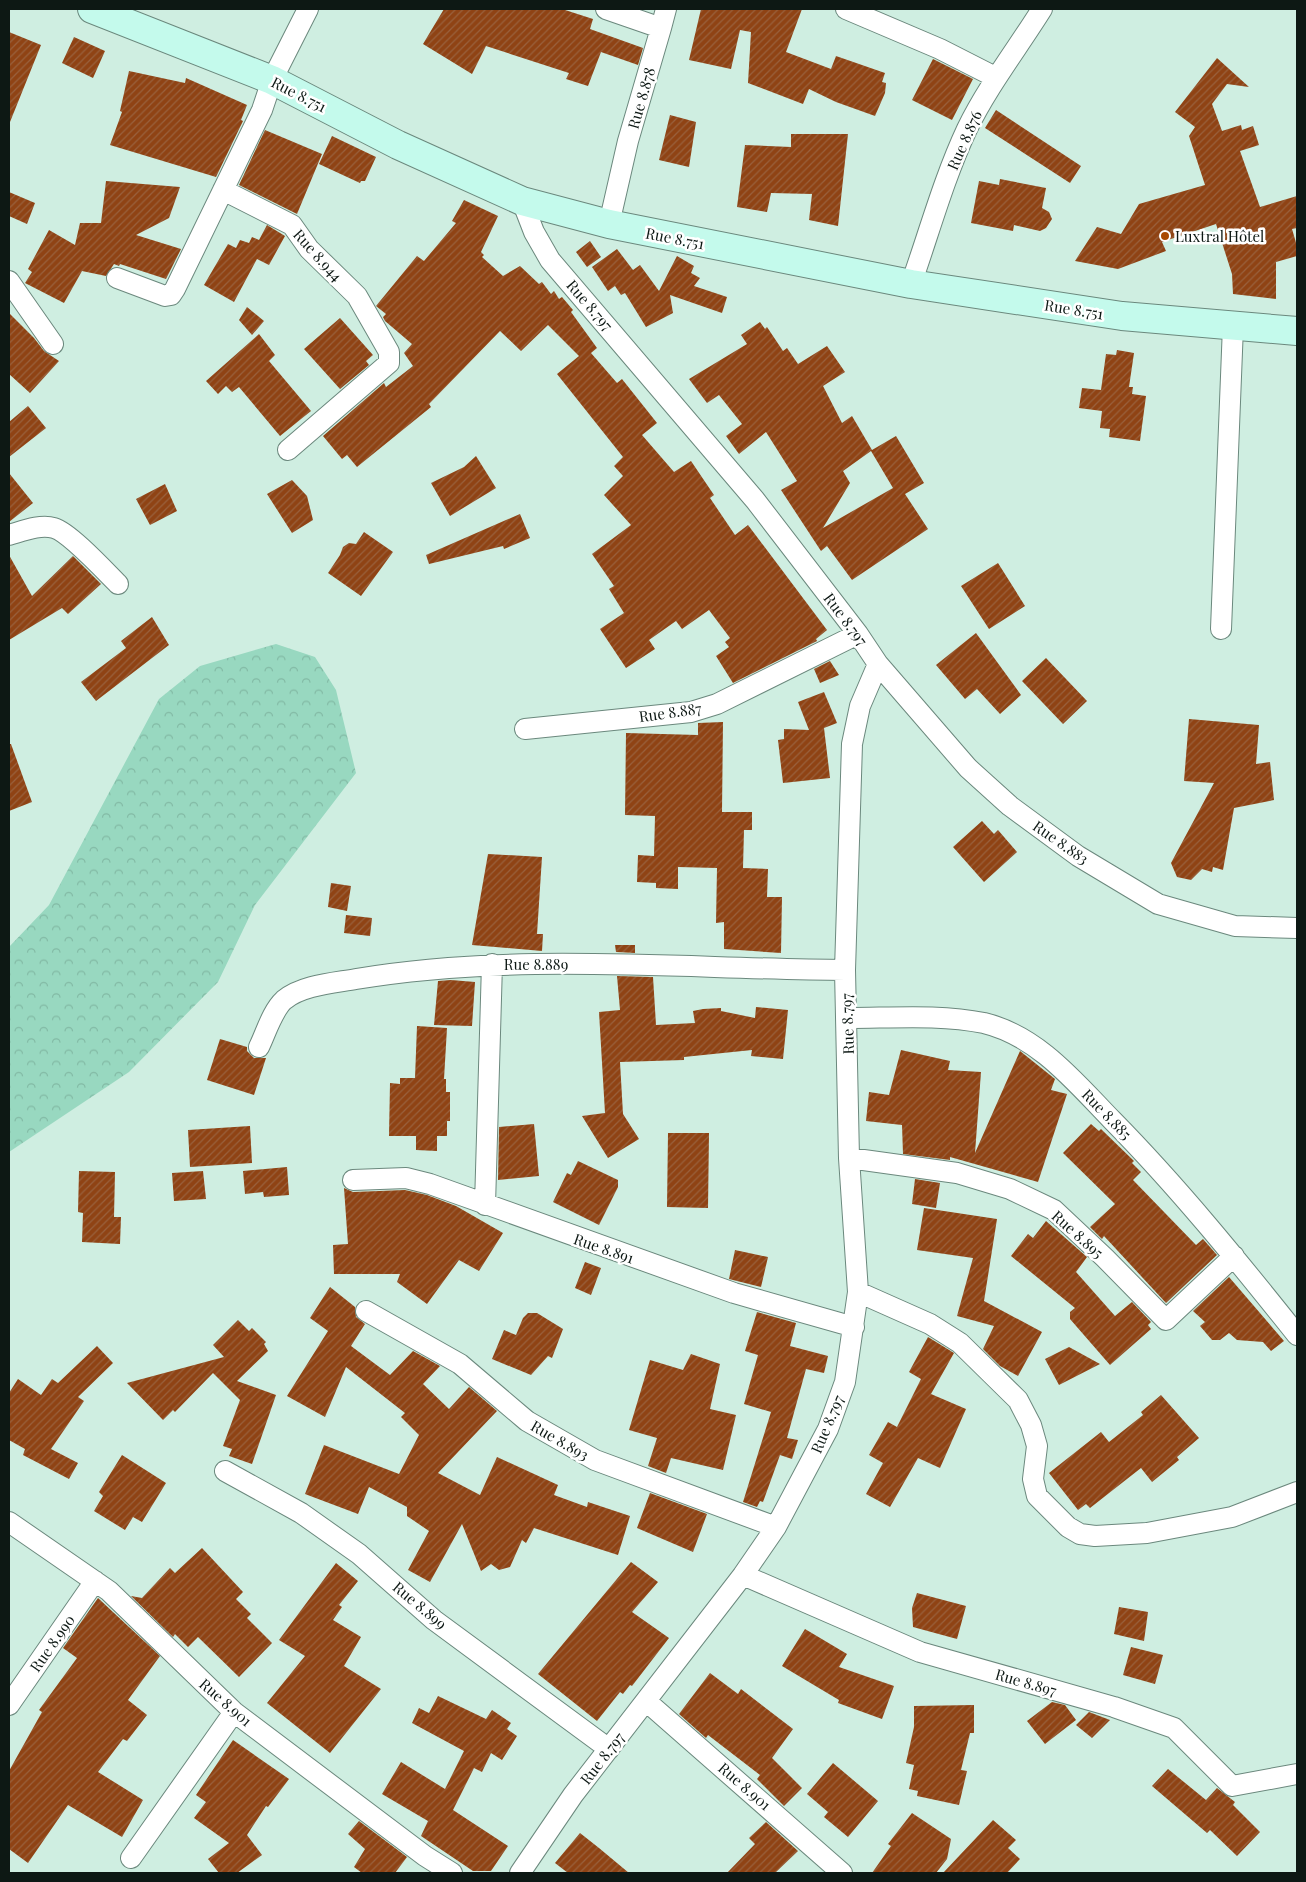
<svg xmlns="http://www.w3.org/2000/svg" width="1306" height="1882" font-family="'Playfair Display',serif">
  <style>
    .forest { fill: url(#forest-crowns) }
    .building { fill: url(#building-hatch); fill-rule: evenodd }
    .lines { fill: none; stroke-linecap: round; stroke-linejoin: round }
    .street-casing { stroke: #6b887d; stroke-width: 22 }
    .secondary-casing { stroke: #6b887d; stroke-width: 30 }
    .street { stroke: #fff; stroke-width: 20 }
    .secondary { stroke: #c4faec; stroke-width: 28 }
    .poi-dot { fill: #a94900; stroke: #fff; stroke-width: 2 }
    .labels { text-anchor: middle; dominant-baseline: central; stroke-width: 5; stroke-linejoin: round; paint-order: stroke }
    .street-label { font-size: 15px; fill: #0d1814; stroke: #fff }
    .poi-label { font-size: 15px; fill: #0d1814; stroke: #fff; text-anchor: start }
  </style>
  <defs>
    <pattern id="forest-crowns" width="20" height="18" patternUnits="userSpaceOnUse" patternTransform="scale(1.25)"><rect width="20" height="18" fill="#98d8c0"/><path d="M2 6a3 3 0 1 1 6 0M12 15a3 3 0 1 1 6 0" fill="none" stroke="#82b9a4"/></pattern>
    <pattern id="building-hatch" width="6" height="6" patternUnits="userSpaceOnUse" patternTransform="scale(1.25)"><rect width="6" height="6" fill="#8f4314"/><path d="M-1 1l2-2M0 6l6-6M5 7l2-2" fill="none" stroke="#99613d"/></pattern>
  </defs>
  <rect width="100%" height="100%" fill="#cfeee1"/>
  <path class="forest" d="M276 644 315 657 336 690 356 773 255 905 218 982 129 1072 9 1152V947L49 905 159 699 200 666Z"/>
  <path class="building" d="M444 9H562L593 19 590 29 643 48 638 65 601 52 588 86 566 79 569 73 486 46 472 74 423 44Z
    M701 9H802L786 52 831 69 836 56 885 73 882 82 886 83 885 93 875 116 836 102 809 89 803 104 748 83 751 32 740 30 731 69 689 60Z
    M9 32 41 45 10 122H9Z
    M74 37 105 51 93 78 62 63Z
    M1217 58 1249 87 1227 84 1212 104 1222 131 1241 125 1242 130 1253 126 1259 145 1240 151 1260 207 1297 196V228L1292 229 1297 246V256L1276 262V299L1233 294 1232 274 1216 224 1162 242 1166 251 1118 269 1075 261 1097 227 1121 234 1139 204 1205 185 1189 136 1195 127 1175 112Z
    M933 59 973 79 952 120 912 100Z
    M129 71 185 83 186 78 247 105 241 120 243 121 216 177 110 145 122 112 120 111Z
    M996 110 1081 166 1070 183 985 128Z
    M670 115 696 122 689 167 659 160Z
    M265 130 322 154 297 214 239 185Z
    M791 134H848L838 226 809 220 812 194 771 193 767 212 737 207 745 145 791 147Z
    M332 136 376 157 365 181H361L360 183 319 164Z
    M1000 179 1046 188 1042 208 1049 212 1052 219 1046 228 1040 231 1014 225 1013 231 971 223 979 181 999 185Z
    M106 181 180 187 169 218 136 235 181 249 166 279 120 264 119 266 114 264 106 276 82 271 64 303 25 283 32 272 28 269 49 230 75 245 80 223H101Z
    M9 192 35 203 27 224 9 216Z
    M464 200 498 216 481 252 484 255 482 257 503 276 520 266 539 284 542 282 551 294 554 291 559 299 562 297 573 310 571 312 597 348 591 353 617 383 622 379 657 423 642 435 674 472 691 461 714 495 710 498 735 535 748 525 827 630 816 639 817 641 733 683 716 656 729 647 725 642 730 638 709 610 682 629 676 621 649 640 655 649 626 668 600 629 624 613 609 589 614 586 592 554 631 525 604 495 623 476 614 466 623 457 557 374 579 356 548 325 521 351 500 331 429 404 431 407 357 467 347 455 342 459 323 436 384 383 386 387 413 366 404 353 412 344 385 321 383 317 386 314 376 306 417 256 424 261 456 223 452 221Z
    M267 225 285 236 269 265 257 259 234 302 204 285 228 244 236 248 240 240 249 243 252 237 259 240Z
    M590 241 601 257 587 267 576 252Z
    M617 249 633 270 640 265 659 291 677 256 694 266 691 273 700 278 694 286 727 297 722 313 670 295 673 313 646 327 625 293 621 295 615 286 608 291 592 267Z
    M247 307 264 321 252 335 239 320Z
    M9 313 34 338 44 351 59 361 30 393 9 374Z
    M340 318 373 355 366 361 369 365 340 389 304 349Z
    M760 322 765 329 767 327 783 351 787 348 798 364 827 346 845 372 823 386 842 423 852 416 872 450 896 436 924 483 905 494 928 529 852 580 827 546 821 551 781 490 797 481 766 432 739 454 726 436 742 424 719 395 707 403 689 379 747 344 741 335ZM871 451 893 488 823 528 850 483 843 471Z
    M259 334 275 355 269 361 311 411 280 436 239 387 232 392 226 386 218 394 206 381Z
    M1117 350 1134 353 1129 387H1133L1132 394 1146 396 1140 441 1109 437 1110 429 1100 428 1102 411 1079 408 1082 388 1101 390 1106 354 1116 355Z
    M28 406 46 428 9 457V422Z
    M476 456 496 488 450 516 431 483 464 467Z
    M9 473 33 503 9 522Z
    M292 480 307 496 313 520 292 533 267 494Z
    M165 484 177 511 150 525 136 499Z
    M520 514 530 538 504 549 503 546 429 564 426 555Z
    M364 532 393 552 361 596 328 573 340 555 343 547 349 543 356 544Z
    M9 555 32 596 73 556 101 584 68 614 62 608 9 640Z
    M998 563 1025 606 989 629 961 586Z
    M152 617 169 645 96 701 81 682 126 648 121 641Z
    M976 633 1021 695 1000 714 977 689 965 699 936 665Z
    M1046 658 1087 701 1063 724 1022 681Z
    M830 661 839 675 820 683 814 669Z
    M824 692 837 723 824 728 830 778 783 783 778 740 784 739V729L809 730 798 702Z
    M1189 719 1259 725 1256 764 1270 762 1274 800 1234 808 1223 870 1213 867 1212 872 1202 869 1191 880 1177 877 1171 863 1214 783 1184 781Z
    M723 722 722 812H752V830H744L743 868 768 869 767 897H782L781 953 724 949V922L716 923 717 868 678 867V889L656 888V883L637 882 638 855 654 856 655 816 625 815 626 733 698 735V723Z
    M9 744H11L32 802 9 811Z
    M982 821 994 834 998 830 1017 852 984 882 953 847Z
    M488 854 542 857 537 934H543L542 951 472 945Z
    M331 883 351 886 347 911 328 907Z
    M346 915 372 918 370 936 344 933Z
    M615 945H635V953L616 952Z
    M617 976 653 977 656 1025 695 1023 693 1011 703 1009 721 1008V1011L755 1018 756 1007 788 1010 783 1059 751 1056 752 1050 684 1057V1060L620 1062 623 1114 639 1139 608 1158 582 1116 605 1113 599 1012 620 1010Z
    M451 980 475 982 472 1026 434 1025 438 981Z
    M417 1026 447 1028 444 1079H446V1092H450V1121H447V1136H437V1151L416 1150V1136H389L390 1083 400 1084V1078H415Z
    M220 1039 247 1047V1051L254 1058H266L254 1095 207 1080Z
    M901 1050 950 1061 948 1070 981 1072 975 1153 1020 1051 1055 1079 1051 1090 1067 1094 1038 1182 950 1157V1160L903 1154 902 1125 866 1121 869 1092 889 1095Z
    M534 1124 539 1176 498 1180 499 1127Z
    M1091 1124 1099 1131 1101 1129 1134 1161 1132 1163 1141 1172 1133 1180 1196 1245 1203 1239 1217 1255 1166 1303 1104 1236 1102 1239 1090 1227 1115 1204 1063 1153Z
    M250 1126 252 1163 190 1167 188 1130Z
    M668 1133H709L708 1208 667 1207Z
    M578 1161 618 1180V1187L599 1225 553 1202 567 1173 571 1175Z
    M287 1167 289 1195 264 1197 263 1192 245 1194 243 1171Z
    M79 1171 115 1172 114 1217H121L120 1244 82 1242 83 1213 78 1212Z
    M203 1171 206 1199 174 1201 172 1173Z
    M915 1179 940 1183 936 1208 912 1204Z
    M344 1188 353 1192 405 1190 427 1195 456 1206 503 1233 479 1271 459 1260 427 1304 397 1282 400 1274H334L333 1245 348 1244Z
    M924 1208 997 1219 984 1301 1042 1332 1018 1376 1000 1366 983 1349 994 1326 957 1316 973 1258 917 1250Z
    M1046 1221 1087 1257 1076 1272 1115 1316 1132 1302 1151 1322 1148 1325 1151 1329 1110 1365 1070 1319V1312L1075 1308 1011 1256 1028 1234 1033 1238Z
    M735 1250 768 1257 761 1287 729 1279Z
    M585 1262 601 1268 591 1295 575 1288Z
    M1229 1277 1284 1341 1271 1351 1263 1342 1237 1340 1229 1333 1220 1340H1212L1200 1326 1205 1322 1193 1311Z
    M330 1287 355 1307 356 1317 365 1324 351 1346 390 1375 413 1351 440 1366 423 1384 449 1409 469 1387 497 1411 438 1473 480 1495 497 1457 558 1485 554 1495 587 1507 588 1502 630 1516 618 1555 534 1528 526 1543 522 1540 510 1567 499 1570 491 1564 481 1571 462 1524 430 1582 408 1570 429 1531 407 1516V1507L369 1487 358 1514 305 1494 324 1445 399 1474 419 1435 401 1417 405 1413 346 1367 325 1417 287 1396 328 1331 310 1318Z
    M757 1312 796 1323 790 1346 828 1356 824 1373 806 1369 787 1438 798 1440 792 1459 780 1455 763 1502 760 1501 757 1507 743 1502 771 1412 744 1404 758 1355 745 1351Z
    M528 1313H537L563 1329 552 1358 548 1356 531 1375 492 1359 504 1330 516 1335 523 1318Z
    M238 1320 249 1331 252 1328 266 1342 264 1344 268 1351 237 1381 276 1395 252 1464 229 1456 232 1449 223 1446 240 1400 213 1373 175 1412 173 1410 163 1420 127 1383 224 1357 213 1345Z
    M928 1337 954 1353 931 1394 966 1409 940 1468 918 1458 890 1507 866 1494 883 1463 869 1455 888 1422 897 1427 921 1379 909 1372Z
    M97 1346 113 1363 78 1397 84 1401 51 1449 78 1463 69 1479 23 1455 25 1449 9 1440V1393L18 1379 41 1395 52 1379 58 1383Z
    M1069 1347 1100 1364 1059 1385 1045 1359Z
    M691 1354 720 1364 710 1409 736 1415 723 1470 671 1458 666 1473 648 1466 657 1438 629 1430 650 1360 683 1370Z
    M1161 1395 1199 1438 1177 1457 1179 1460 1152 1482 1141 1468 1090 1508 1086 1504 1078 1510 1049 1473 1101 1432 1109 1442 1143 1415 1141 1412Z
    M122 1455 166 1483 142 1522 133 1517 125 1530 94 1511 103 1496 99 1492Z
    M650 1493 707 1514 693 1552 637 1528Z
    M202 1548 243 1592 236 1599 251 1614 247 1618 272 1643 239 1677 198 1637 188 1647 175 1634 173 1637 131 1596 142 1598 170 1568 175 1573Z
    M631 1562 658 1582 632 1612 669 1638 632 1686 630 1685 623 1694 620 1692 597 1721 538 1674Z
    M336 1563 358 1581 339 1605 342 1607 333 1620 361 1637 344 1666 381 1689 330 1753 267 1703 305 1656 279 1640Z
    M917 1593 966 1606 957 1639 913 1627 912 1608Z
    M98 1598 160 1656 128 1700 147 1715 127 1741 123 1739 98 1772 143 1800 122 1837 68 1805 28 1863 9 1849V1771L42 1712 39 1710 77 1658 63 1648Z
    M1119 1607 1148 1612 1144 1641 1114 1634Z
    M805 1629 847 1654 839 1667 894 1686 882 1719 838 1703 839 1700 782 1666Z
    M1131 1647 1163 1655 1155 1684 1123 1675Z
    M710 1673 738 1694 741 1689 793 1729 772 1758 802 1788 784 1806 757 1779 760 1775 708 1735 706 1738 679 1714Z
    M438 1696 486 1719 492 1710 511 1723 507 1729 517 1736 502 1760 491 1753 482 1772 474 1768 453 1810 508 1846 491 1871H473L421 1836 428 1821 382 1794 401 1762 445 1789 464 1751 412 1723 419 1708 429 1713Z
    M1052 1702 1065 1705 1076 1720 1045 1744 1027 1721Z
    M974 1705V1733H970L961 1770 967 1771 959 1805 917 1796 918 1791 909 1789 914 1765 906 1763 914 1727V1706Z
    M1089 1712 1110 1720 1092 1738 1076 1725Z
    M233 1740 289 1779 268 1807 266 1806 247 1835 262 1855 237 1873H219L208 1859 229 1843 194 1818 206 1802 196 1795Z
    M833 1763 878 1801 848 1837 824 1817 828 1812 807 1794Z
    M1168 1769 1206 1800 1217 1788 1235 1802 1233 1805 1260 1832 1237 1856 1210 1830 1207 1833 1152 1786Z
    M912 1813 951 1839 947 1859 936 1873H872L891 1846 888 1844Z
    M993 1820 1016 1840 1008 1848 1020 1859 1007 1873H943Z
    M359 1821 407 1857 395 1873H362L354 1867 365 1849 348 1834Z
    M766 1822 798 1851 775 1873H727L755 1844 749 1838Z
    M580 1833 599 1848 629 1873H568L555 1863Z"/>
  <g class="lines">
    <defs>
      <path id="street" d="M606 9 661 28 628 141 609 224
        M846 9 940 49 995 77
        M661 28 666 9
        M223 190 292 225 309 249 357 296 389 352V363L288 450
        M117 278 165 296 171 295 175 289 262 110 272 80 308 9
        M9 281 53 344
        M911 284C929 233 944 178 967 129 988 86 1017 49 1042 9
        M9 535C23 531 40 524 54 528 69 532 106 572 118 584
        M1221 629 1233 326
        M878 664 968 768 1010 806 1078 856 1158 904 1235 926 1297 928
        M525 729 691 712 717 704 858 634
        M848 1018C892 1018 940 1014 984 1023 1038 1036 1075 1082 1112 1120 1178 1187 1238 1261 1297 1335
        M259 1047C266 1033 272 1011 284 1000 302 985 334 983 356 979 518 952 682 969 845 970
        M849 1158 957 1173 1010 1189 1054 1210 1105 1258 1166 1320 1234 1256
        M353 1180 406 1178 430 1184 734 1293 854 1327
        M485 1205 492 964
        M858 1292 930 1324 960 1343 1018 1400 1031 1425 1037 1446 1033 1479 1037 1496 1068 1527 1080 1534 1095 1536 1147 1533 1232 1517 1297 1492
        M366 1311 460 1364 527 1421 595 1460 776 1527
        M225 1471 301 1513 359 1554 434 1620 609 1749
        M9 1522 109 1591 234 1712 425 1856 452 1873
        M743 1575 920 1652 1114 1707 1174 1728 1232 1786 1297 1774
        M646 1701 842 1873
        M9 1705 95 1581
        M131 1858 234 1712
        M520 1873 573 1795 743 1575 776 1527 828 1429 845 1382 858 1292 849 1158 845 970 852 744 860 706 878 664 858 634 755 500 550 260 534 232 522 201"/>
      <path id="secondary" d="M92 9 272 80 398 145 522 201 609 224 911 284 1122 316 1297 331"/>
    </defs>
    <use href="#street" class="street-casing"/>
    <use href="#secondary" class="secondary-casing"/>
    <use href="#street" class="street"/>
    <use href="#secondary" class="secondary"/>
  </g>
  <circle class="poi-dot" cx="1165" cy="236" r="5"/>
  <g class="labels">
    <g class="street-label">
      <text transform="translate(299 94) rotate(27)">Rue 8.751</text>
      <text transform="translate(641 98) rotate(-74)">Rue 8.878</text>
      <text transform="translate(964 140) rotate(-66)">Rue 8.876</text>
      <text transform="translate(675 238) rotate(11)">Rue 8.751</text>
      <text transform="translate(318 255) rotate(48)">Rue 8.944</text>
      <text transform="translate(590 305) rotate(49)">Rue 8.797</text>
      <text transform="translate(1074 309) rotate(9)">Rue 8.751</text>
      <text transform="translate(846 619) rotate(53)">Rue 8.797</text>
      <text transform="translate(670 712) rotate(-8)">Rue 8.887</text>
      <text transform="translate(1061 842) rotate(35)">Rue 8.883</text>
      <text x="536" y="964">Rue 8.889</text>
      <text transform="translate(847 1024) rotate(-92)">Rue 8.797</text>
      <text transform="translate(1107 1114) rotate(46)">Rue 8.885</text>
      <text transform="translate(1078 1234) rotate(42)">Rue 8.895</text>
      <text transform="translate(604 1248) rotate(19)">Rue 8.891</text>
      <text transform="translate(827 1424) rotate(-67)">Rue 8.797</text>
      <text transform="translate(560 1440) rotate(30)">Rue 8.893</text>
      <text transform="translate(420 1605) rotate(40)">Rue 8.899</text>
      <text transform="translate(52 1643) rotate(-55)">Rue 8.990</text>
      <text transform="translate(1026 1682) rotate(16)">Rue 8.897</text>
      <text transform="translate(226 1702) rotate(41)">Rue 8.901</text>
      <text transform="translate(602 1758) rotate(-52)">Rue 8.797</text>
      <text transform="translate(745 1786) rotate(41)">Rue 8.901</text>
    </g>
    <g class="poi-label">
      <text x="1175" y="236">Luxtral Hôtel</text>
    </g>
  </g>
  <rect width="1306" height="1882" fill="none" stroke="#0d1814" stroke-width="20"/>
</svg>
